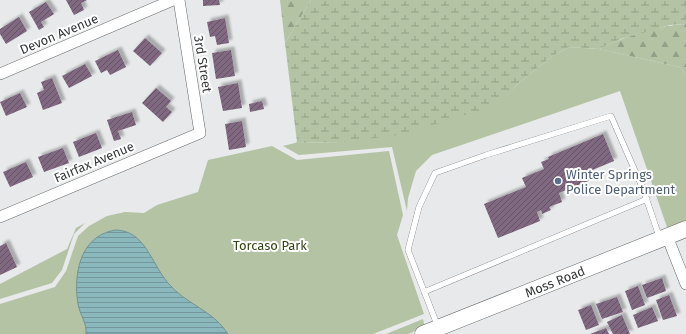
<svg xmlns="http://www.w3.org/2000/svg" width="686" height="334" font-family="'Fira Sans',sans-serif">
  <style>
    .green { fill: #b4c3a4 }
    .forest { fill: url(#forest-firs) }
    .wetland { fill: url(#wetland-marsh) }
    .water { fill: url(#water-rules); stroke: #729295 }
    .building { fill: url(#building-hatch); filter: url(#shadow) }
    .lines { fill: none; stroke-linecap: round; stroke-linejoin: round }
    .lane-casing { stroke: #696b6c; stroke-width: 6 }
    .street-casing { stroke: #696b6c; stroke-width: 12 }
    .secondary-casing { stroke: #696b6c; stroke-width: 17 }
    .lane { stroke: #fff; stroke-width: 5.5 }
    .street { stroke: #fff; stroke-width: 11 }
    .secondary { stroke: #fff; stroke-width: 16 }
    .service-dot { fill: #5c6f8a; stroke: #fff; stroke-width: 1.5 }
    .labels { text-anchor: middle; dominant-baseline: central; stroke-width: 4; stroke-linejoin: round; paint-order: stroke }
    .street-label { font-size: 13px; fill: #38393a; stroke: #fff }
    .service-label { font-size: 13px; fill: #4e5e75; stroke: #fff; text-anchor: start }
    .park-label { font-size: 13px; fill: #314614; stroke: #fff }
  </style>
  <defs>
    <pattern id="forest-firs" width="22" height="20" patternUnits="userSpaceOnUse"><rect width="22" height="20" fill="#b4c3a4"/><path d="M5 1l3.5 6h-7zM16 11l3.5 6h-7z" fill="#939f87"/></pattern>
    <pattern id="wetland-marsh" width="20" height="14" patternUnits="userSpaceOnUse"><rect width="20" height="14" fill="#b4c3a4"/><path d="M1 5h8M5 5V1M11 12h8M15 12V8" fill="none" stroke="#939f87"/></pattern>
    <pattern id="water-rules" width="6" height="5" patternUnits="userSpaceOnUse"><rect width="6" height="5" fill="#8bb8bc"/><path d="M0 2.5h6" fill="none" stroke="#73979a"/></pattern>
    <pattern id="building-hatch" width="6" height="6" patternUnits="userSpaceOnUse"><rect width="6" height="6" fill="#806881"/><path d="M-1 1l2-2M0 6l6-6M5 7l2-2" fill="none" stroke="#645265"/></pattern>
    <filter id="shadow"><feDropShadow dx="3.5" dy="-3.5" stdDeviation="1" flood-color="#0004"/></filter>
  </defs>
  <rect width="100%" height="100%" fill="#e7e9ea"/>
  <path class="green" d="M569 47 599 49 679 67 686 74V222L668 230 620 91 432 155 416 171 408 198 407 211 392 147 299 155 283 146 295 143 342 142 498 105 518 84 551 57Z
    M272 146 297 160 389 151 403 215 397 235 424 314 373 334H0V304L55 287 66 271 78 236 89 226 107 216 125 212 144 213 157 205 198 192 208 160Z
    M85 223 74 234 62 270 52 283 0 299V284L67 249 76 228Z
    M423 319 425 327 408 334H386Z"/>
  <path class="forest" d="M280 0H311L285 43Z
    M686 24V74L679 67 599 49C626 36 656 26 686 24Z"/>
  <path class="wetland" d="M311 0H686V24L670 25 621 39 599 49 569 47 551 57 518 84 499 105 399 135 342 142 295 143 297 142 285 43Z"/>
  <path class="water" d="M115 230C145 230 151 263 168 283 185 304 213 310 228 334H86C87 323 80 315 78 304 73 274 80 236 115 230Z"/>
  <path class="building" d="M66 0H87L81 3 84 10 74 15Z
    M203 0H219L220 5 203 6Z
    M46 2 54 14 41 22 44 27 39 30 29 12Z
    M19 17 27 31 6 44 0 34V29Z
    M225 18 229 43 217 45 215 36 210 37 207 22Z
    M145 38 162 53 150 66 133 51Z
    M118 50 126 67 110 75 107 70 101 73 95 61Z
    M231 50 235 76 216 79 212 53Z
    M85 64 92 76 69 88 62 76Z
    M52 78 62 103 43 110 37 93 44 90 41 82Z
    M238 83 242 108 223 111 218 87Z
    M156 88 171 101 166 107 172 112 163 122 142 103Z
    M20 93 27 107 6 116 0 102Z
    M262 101 264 109 250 112 249 104Z
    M132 112 136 125 118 131 121 139 114 141 107 120Z
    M242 121 246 147 229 150 225 124Z
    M96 133 102 148 79 157 73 142Z
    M603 134 614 161 590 171 593 179 559 193 562 202 549 207 551 210 542 214 541 210 537 212 540 221 498 238 484 204 526 187 522 178 544 169 541 162 549 159 548 157Z
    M63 148 69 163 44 172 38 157Z
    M26 162 33 177 10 187 3 172Z
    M6 243 17 267 0 275V246Z
    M662 278 666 291 647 298 642 285Z
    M638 286 645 305 632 310 625 291Z
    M669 295 677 316 663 320 656 300Z
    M617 297 623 312 602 319 596 304Z
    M591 305 599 325 586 330 578 310Z
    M652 307 658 321 638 328 633 315Z
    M622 315 630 334H613L607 322Z
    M606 328 609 334H590Z"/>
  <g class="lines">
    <defs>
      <path id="lane" d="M424 292 647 199
        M438 327 408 250 419 207 435 173 486 155 611 116 643 189 660 239"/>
      <path id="street" d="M0 74 173 0
        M0 217 200 133 179 0
        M667 236 686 284"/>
      <g id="secondary">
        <path id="s1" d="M423 334 686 229"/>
      </g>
    </defs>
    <use href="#lane" class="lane-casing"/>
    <use href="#street" class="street-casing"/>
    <use href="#secondary" class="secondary-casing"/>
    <use href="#lane" class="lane"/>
    <use href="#street" class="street"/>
    <use href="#secondary" class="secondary"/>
  </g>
  <circle class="service-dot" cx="558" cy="181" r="4"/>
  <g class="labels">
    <g class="street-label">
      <text transform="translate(59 34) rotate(-23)">Devon Avenue</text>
      <text transform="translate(203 64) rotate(81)">3rd Street</text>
      <text transform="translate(94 162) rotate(-23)">Fairfax Avenue</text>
      <text stroke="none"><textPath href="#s1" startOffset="142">Moss Road</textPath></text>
    </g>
    <g class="service-label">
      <text x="566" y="174">Winter Springs<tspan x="566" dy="15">Police Department</tspan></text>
    </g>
    <g class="park-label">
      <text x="270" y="245">Torcaso Park</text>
    </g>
  </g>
</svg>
